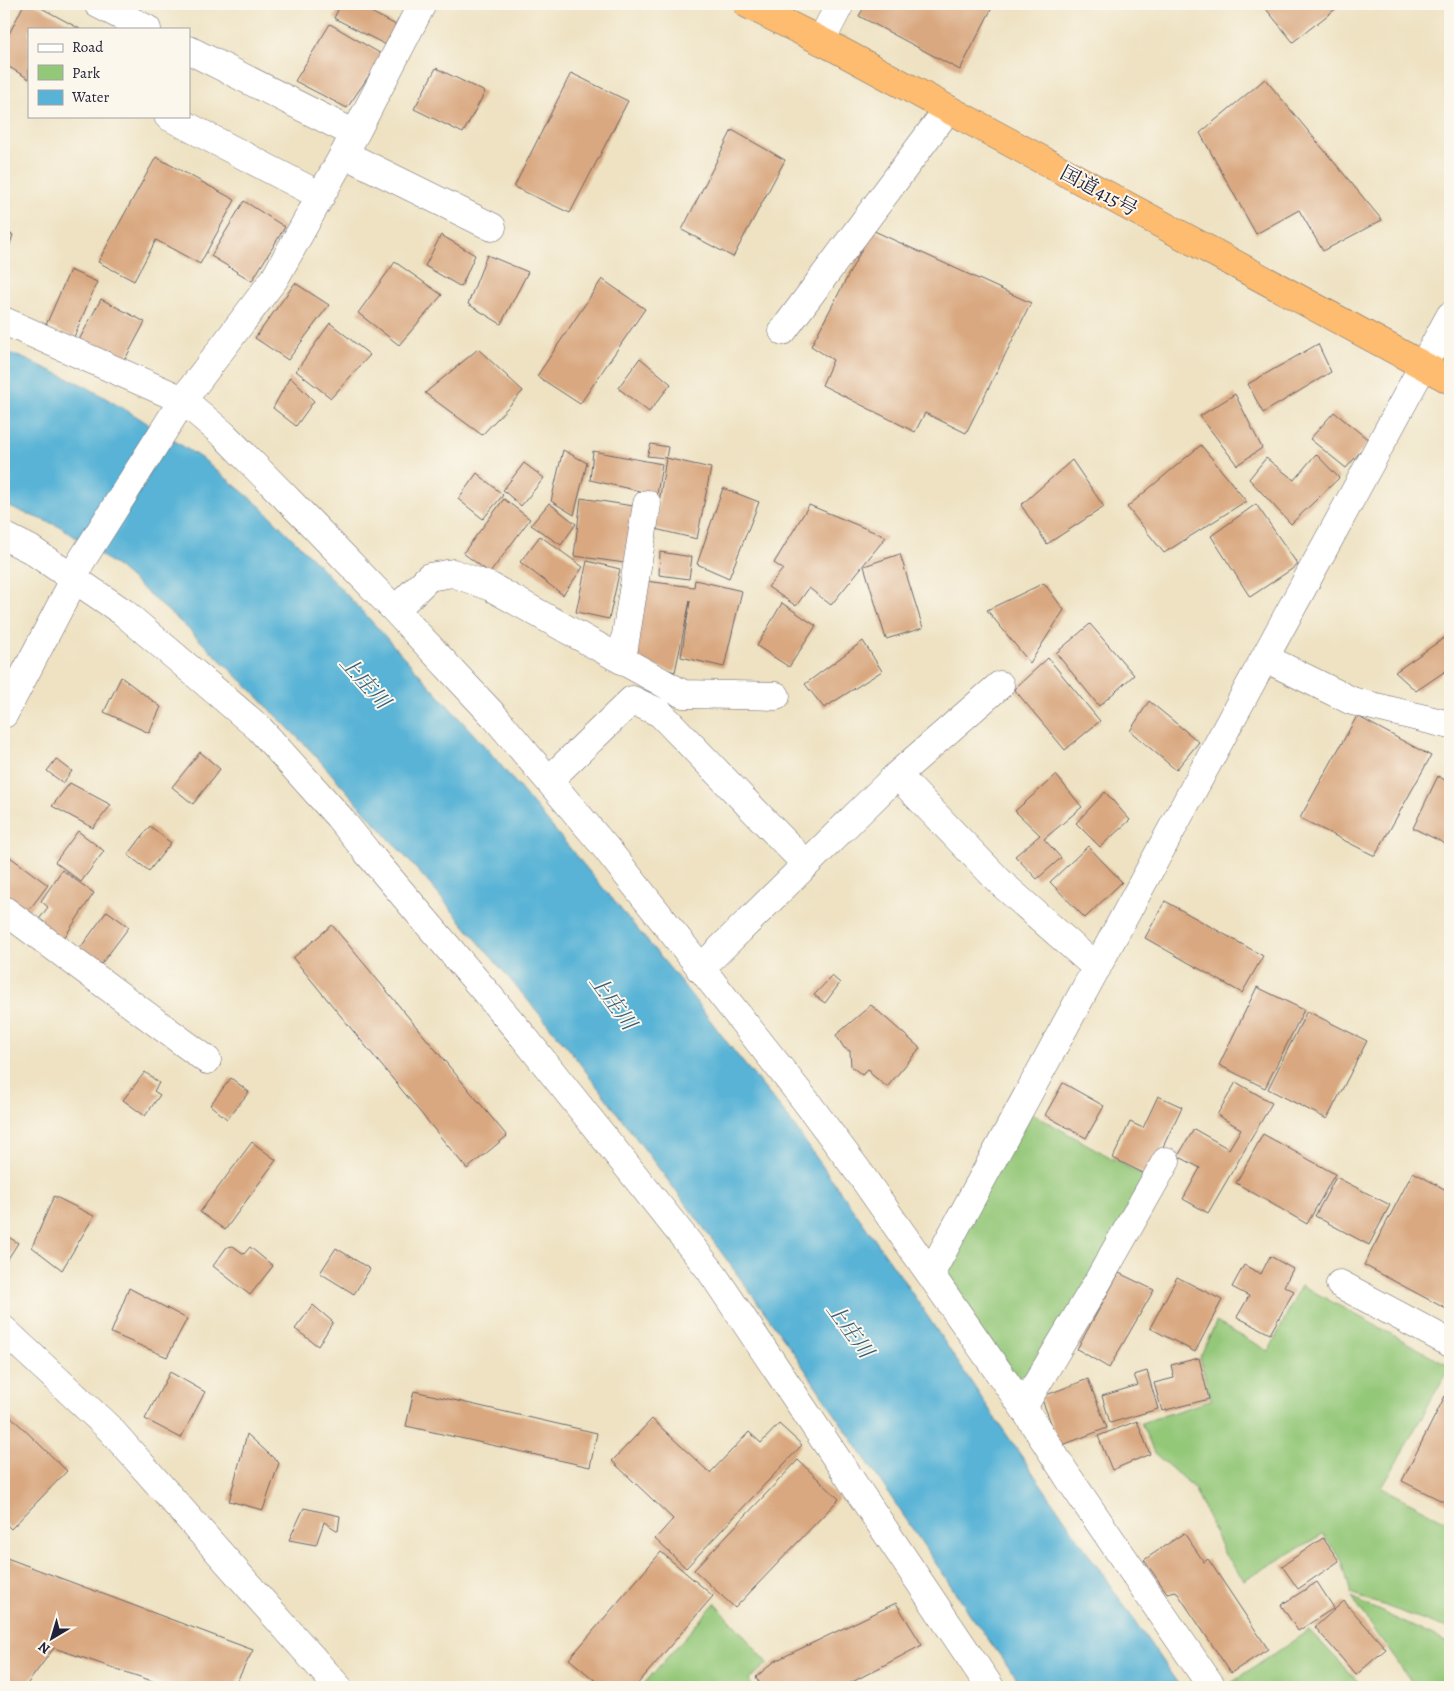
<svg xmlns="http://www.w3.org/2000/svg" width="1454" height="1691" font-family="Alegreya,'Noto Serif JP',serif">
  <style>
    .green { fill: #94c879; stroke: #5b755a }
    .water { fill: #59b3d6; stroke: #3e6a88 }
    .building { fill: #d9a880 }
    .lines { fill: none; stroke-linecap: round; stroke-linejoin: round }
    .minor-casing { stroke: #69656a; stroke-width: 29 }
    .trunk-casing { stroke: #69656a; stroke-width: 29 }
    .minor { stroke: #fff; stroke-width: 28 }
    .trunk { stroke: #fdbc6f; stroke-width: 28 }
    .labels { text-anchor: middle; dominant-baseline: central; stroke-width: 4; stroke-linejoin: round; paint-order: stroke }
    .street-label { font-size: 20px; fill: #22223b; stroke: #fbf7ec }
    .water-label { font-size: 21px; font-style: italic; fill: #385c79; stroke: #fbf7ec }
  </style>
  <rect width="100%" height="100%" fill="#fbf7ec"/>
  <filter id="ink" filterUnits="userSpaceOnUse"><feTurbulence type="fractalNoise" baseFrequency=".02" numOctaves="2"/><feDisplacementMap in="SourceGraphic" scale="10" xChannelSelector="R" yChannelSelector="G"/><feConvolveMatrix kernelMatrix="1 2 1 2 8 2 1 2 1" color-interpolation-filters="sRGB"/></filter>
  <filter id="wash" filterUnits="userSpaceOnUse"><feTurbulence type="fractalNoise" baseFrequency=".0096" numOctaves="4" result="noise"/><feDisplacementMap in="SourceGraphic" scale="20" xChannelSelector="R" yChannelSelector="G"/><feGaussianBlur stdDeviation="1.12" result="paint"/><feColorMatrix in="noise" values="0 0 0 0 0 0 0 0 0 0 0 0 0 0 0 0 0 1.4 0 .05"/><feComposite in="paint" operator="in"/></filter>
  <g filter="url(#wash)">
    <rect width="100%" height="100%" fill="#eee2c2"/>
    <path class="green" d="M1026 1110 1149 1179 1023 1398 936 1274Z
      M1301 1285 1450 1366 1382 1488 1450 1523V1629L1351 1594 1342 1561 1323 1534 1244 1580 1225 1555 1194 1488 1154 1453 1141 1423 1211 1400 1200 1357 1216 1322 1269 1351Z
      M1352 1598 1450 1644V1687H1415Z
      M715 1603 768 1663 749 1680 753 1687H641Z
      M1309 1630 1364 1687H1228L1227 1686Z"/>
    <path class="water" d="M4 351 25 359 85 386 136 416 204 460 261 507 314 560 374 624 488 750 678 978 733 1050 786 1115 900 1275 987 1406 1180 1687H1023L972 1617 787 1343 703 1227 569 1049 427 881 312 752 245 684 184 625 119 568 61 527 4 505Z"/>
    <g id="blocks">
      <path class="building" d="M24 4H34L80 29H29V79L4 64V44Z
        M341 4H375L371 12 400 27 390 47 334 18Z
        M866 4H994L960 70 859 16Z
        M1262 4H1342L1293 42Z
        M330 24 383 55 347 108 295 81Z
        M436 68 485 92 463 133 414 109Z
        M571 73 628 101 570 213 514 187Z
        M1265 79 1382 220 1323 251 1299 210 1256 234 1200 133Z
        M732 130 785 160 733 257 682 230Z
        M156 157 235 200 200 264 156 240 134 281 98 262Z
        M244 201 285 227 252 281 211 256Z
        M872 230 1031 303 966 433 925 413 915 432 822 385 833 360 811 346Z
        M4 231 13 235 4 262Z
        M441 235 475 255 461 287 425 266Z
        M487 255 528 272 501 324 468 304Z
        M395 262 442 295 399 345 358 313Z
        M70 270 97 282 74 337 46 325Z
        M602 279 645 309 580 404 537 376Z
        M295 283 329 305 288 360 255 338Z
        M101 299 145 322 123 363 79 340Z
        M330 323 370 355 331 398 296 371Z
        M1318 344 1331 372 1263 413 1248 384Z
        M478 349 523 391 482 435 425 393Z
        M640 358 671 384 649 412 618 388Z
        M290 377 314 401 296 426 273 408Z
        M1235 394 1262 448 1237 465 1200 416Z
        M1334 412 1370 441 1346 468 1310 439Z
        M651 444 668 447 666 458 647 456Z
        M1201 445 1246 501 1164 553 1127 507Z
        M563 450 587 463 574 515 551 501Z
        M593 451 662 464 657 495 590 480Z
        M1316 454 1339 478 1291 524 1249 479 1266 458 1294 480Z
        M666 458 711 468 697 539 655 529Z
        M1072 460 1104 507 1047 544 1021 505Z
        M524 463 544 478 521 506 503 490Z
        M477 473 503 495 483 519 458 499Z
        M723 488 759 502 729 578 697 564Z
        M581 498 633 506 625 563 574 556Z
        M504 499 530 519 490 573 463 553Z
        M549 503 576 524 561 545 531 525Z
        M1256 504 1298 565 1250 597 1211 536Z
        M809 505 886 537 831 605 809 588 796 606 768 587 783 569 774 563Z
        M540 536 583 567 563 595 520 562Z
        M660 552 692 557 689 579 659 575Z
        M900 554 923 628 886 639 864 566Z
        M587 561 620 569 609 619 576 612Z
        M695 580 742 591 724 667 681 657 690 601 675 672 634 660 645 581 694 587Z
        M1044 583 1064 610 1030 663 987 610Z
        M782 603 816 626 789 667 757 646Z
        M1090 624 1134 675 1099 706 1056 653Z
        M1450 634V668L1416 691 1395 672Z
        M863 641 882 671 824 708 805 684Z
        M1048 658 1100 721 1065 750 1014 689Z
        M121 677 161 707 149 733 104 712Z
        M1149 701 1199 742 1176 770 1130 731Z
        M1357 716 1431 756 1375 856 1300 818Z
        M200 752 220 769 193 804 172 787Z
        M56 759 72 771 63 783 47 771Z
        M1056 775 1082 807 1044 839 1061 858 1037 879 1015 856 1040 835 1015 811Z
        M1438 776 1450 783V846L1413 828Z
        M70 783 111 805 93 828 52 806Z
        M1105 792 1130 820 1100 847 1076 823Z
        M150 826 171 843 149 871 128 855Z
        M78 831 104 851 81 882 55 862Z
        M1088 846 1122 882 1085 918 1050 882Z
        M6 854 48 885 26 914 4 897V857Z
        M62 870 94 893 60 944 35 925 48 907 41 901Z
        M1165 901 1263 956 1242 993 1145 938Z
        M107 911 129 927 99 967 78 951Z
        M332 925 507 1136 467 1169 293 958Z
        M832 976 840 983 825 1003 814 995Z
        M1257 987 1304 1010 1265 1088 1219 1065Z
        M871 1005 920 1048 887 1087 871 1074 870 1070 868 1069 862 1075 851 1066 850 1051 844 1048 836 1035Z
        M1307 1011 1367 1041 1327 1119 1268 1089Z
        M145 1072 159 1083 154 1091 160 1095 145 1116 123 1100Z
        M231 1078 249 1092 227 1119 210 1105Z
        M1236 1082 1272 1103 1208 1213 1183 1199 1200 1168 1178 1156 1194 1129 1229 1149 1241 1129 1217 1115Z
        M1063 1083 1104 1106 1086 1138 1045 1115Z
        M1158 1096 1182 1107 1149 1176 1113 1158 1130 1122 1143 1128Z
        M1263 1134 1335 1174 1307 1224 1236 1183Z
        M252 1142 276 1160 225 1230 200 1212Z
        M1413 1172 1450 1192V1311L1364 1265Z
        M1336 1177 1390 1205 1369 1245 1315 1216Z
        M54 1196 94 1216 62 1270 32 1247Z
        M4 1234 18 1243 4 1265Z
        M233 1246 244 1254 250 1247 273 1266 250 1295 213 1266 227 1247Z
        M336 1248 370 1269 354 1294 320 1273Z
        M1270 1256 1293 1269 1284 1286 1294 1291 1270 1334 1237 1317 1249 1296 1232 1287 1244 1265 1261 1274Z
        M1119 1273 1154 1290 1109 1368 1077 1349Z
        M1177 1277 1222 1300 1195 1352 1150 1328Z
        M129 1288 187 1319 167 1357 111 1333Z
        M313 1305 333 1322 318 1346 295 1329Z
        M1199 1358 1209 1399 1162 1411 1154 1383 1174 1378 1171 1365Z
        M1147 1371 1158 1409 1110 1423 1102 1396 1138 1385 1134 1375Z
        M170 1372 205 1392 181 1438 145 1419Z
        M1088 1379 1107 1428 1060 1446 1041 1397Z
        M414 1391 597 1433 590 1467 406 1426Z
        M1445 1396 1450 1399V1505L1402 1481Z
        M4 1410 67 1471 11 1529 4 1522Z
        M652 1419 710 1473 749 1432 761 1443 779 1424 802 1445 686 1568 655 1539 673 1519 612 1461Z
        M1137 1421 1150 1454 1112 1470 1098 1436Z
        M247 1434 279 1463 263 1510 229 1501Z
        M798 1460 839 1499 735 1608 694 1570Z
        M304 1508 340 1516 338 1531 324 1522 316 1545 289 1540Z
        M1184 1533 1204 1562 1208 1559 1268 1649 1231 1673 1176 1591 1167 1593 1144 1560Z
        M1323 1538 1339 1561 1298 1589 1282 1566Z
        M661 1552 713 1596 635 1687H603L569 1659Z
        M4 1557 253 1650 234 1687H170L54 1648 25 1687H4Z
        M1317 1582 1334 1608 1298 1631 1281 1605Z
        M1344 1601 1386 1649 1356 1675 1315 1627Z
        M896 1603 922 1645 843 1687H762L756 1677 775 1661Z"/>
    </g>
  </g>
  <g filter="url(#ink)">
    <use href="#blocks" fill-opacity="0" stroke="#69656a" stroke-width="1"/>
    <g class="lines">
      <defs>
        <path id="minor" d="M98 4 147 29
          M821 41 840 4
          M189 50 355 134
          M168 116 321 196
          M344 154 492 227
          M4 321 183 400 224 435 306 518 395 610 495 717 606 848 805 1100 861 1175 1023 1407 1070 1480 1212 1687
          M783 331 948 109
          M4 536 30 549 123 612 259 728 338 816 367 852 523 1036 710 1270 990 1687
          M395 610 429 577 453 573 491 587 683 694 776 696
          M1265 658 1352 701 1450 725
          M622 660 647 504
          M4 714 74 580 80 563 183 400 275 278 355 134 422 4
          M897 775 1002 884 1097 968
          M549 780 632 700 660 713 806 864
          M4 910 207 1060
          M700 969 897 775 1000 685
          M931 1273 1450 316
          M1340 1284 1450 1343
          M4 1330 110 1429 338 1687
          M1023 1407 1097 1283 1166 1161"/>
        <path id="trunk" d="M747 4 835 48 1450 380"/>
      </defs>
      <use href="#minor" class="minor-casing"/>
      <use href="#trunk" class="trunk-casing"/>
      <use href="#minor" class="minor"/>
      <use href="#trunk" class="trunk"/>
    </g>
  </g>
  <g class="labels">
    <g class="street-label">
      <text transform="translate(1099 191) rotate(28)">国道415号</text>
    </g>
    <g class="water-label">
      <text transform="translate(365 682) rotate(48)">上庄川</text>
      <text transform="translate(613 1002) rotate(54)">上庄川</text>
      <text transform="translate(850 1330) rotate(54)">上庄川</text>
    </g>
  </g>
  <rect width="1454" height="1691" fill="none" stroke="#fbf7ec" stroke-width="20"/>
  <rect x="28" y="28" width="162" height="90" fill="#fbf7ec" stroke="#a4a2a5"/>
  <rect x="38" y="44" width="25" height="8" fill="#ffffff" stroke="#a4a2a5"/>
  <text x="72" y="52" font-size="15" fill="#22223b">Road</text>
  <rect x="38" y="65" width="25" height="15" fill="#94c879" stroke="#a4a2a5"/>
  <text x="72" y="78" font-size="15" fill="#22223b">Park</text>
  <rect x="38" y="90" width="25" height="15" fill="#59b3d6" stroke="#a4a2a5"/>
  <text x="72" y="102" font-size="15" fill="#22223b">Water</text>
  <g transform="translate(52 1638) rotate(218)" stroke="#fbf7ec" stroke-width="4" paint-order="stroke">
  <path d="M0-4L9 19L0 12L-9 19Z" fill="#22223b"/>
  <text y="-8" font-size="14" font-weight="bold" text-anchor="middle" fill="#22223b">N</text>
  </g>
</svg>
